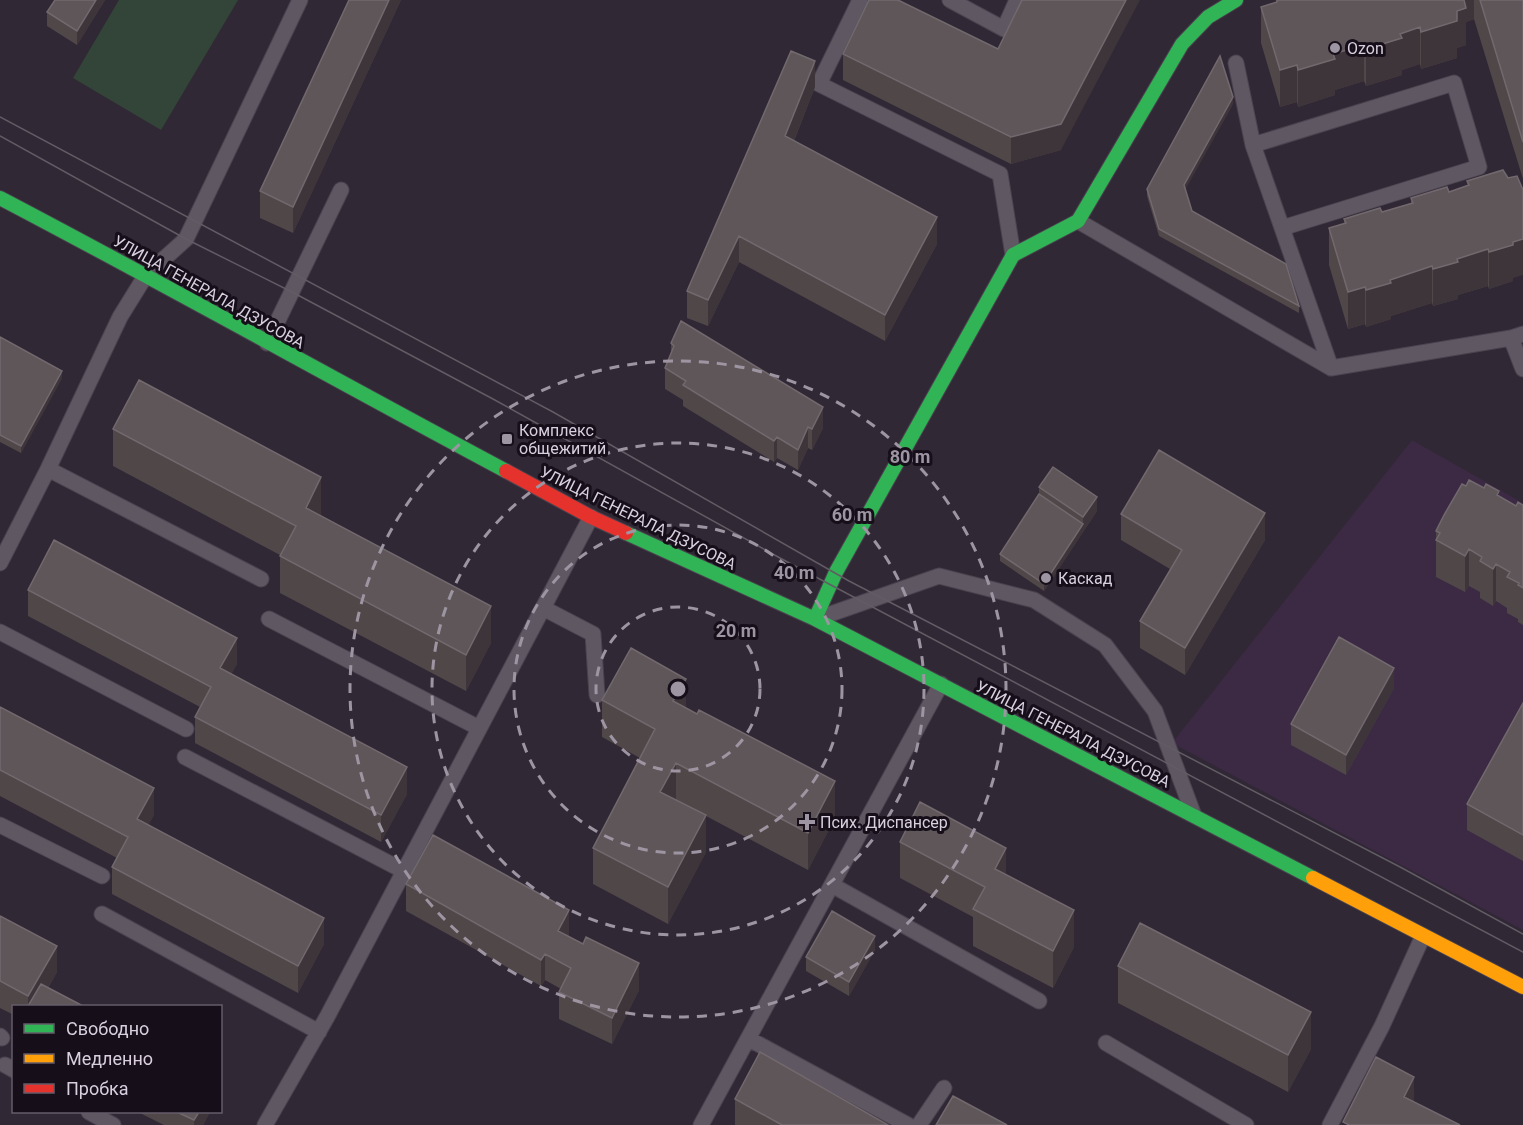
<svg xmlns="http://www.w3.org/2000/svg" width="1523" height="1125" font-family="Roboto,sans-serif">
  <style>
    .built { fill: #3c2944 }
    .green { fill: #334538 }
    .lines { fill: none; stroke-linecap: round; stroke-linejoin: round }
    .lane-casing { stroke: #4a434f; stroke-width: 17 }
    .fast-casing { stroke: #4a434f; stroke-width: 16 }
    .slow-casing { stroke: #4a434f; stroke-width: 16 }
    .jam-casing { stroke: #4a434f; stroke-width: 16 }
    .lane { stroke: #5f5863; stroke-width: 15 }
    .fast { stroke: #30b455; stroke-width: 14 }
    .slow { stroke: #ff9f0a; stroke-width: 14 }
    .jam { stroke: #e5322d; stroke-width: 14 }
    .tram { stroke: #625c65; stroke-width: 1.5 }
    .wall { fill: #504749 }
    .shaded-wall { fill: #3d353a }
    .building { fill: #5f5659; stroke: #72696e; stroke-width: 1.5 }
    .ring { fill: none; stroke: #9e95a3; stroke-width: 3; stroke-dasharray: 10 8 }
    .poi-dot { fill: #9e95a3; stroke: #160f1a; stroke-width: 2 }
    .labels { text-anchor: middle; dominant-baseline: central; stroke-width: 6; stroke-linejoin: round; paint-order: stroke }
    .poi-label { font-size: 16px; fill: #d9cfdf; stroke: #160f1a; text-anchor: start }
    .street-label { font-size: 16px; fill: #d9cfdf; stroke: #160f1a }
    .centre { fill: #9e95a3; stroke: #160f1a; stroke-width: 3 }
    .ring-label { font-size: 18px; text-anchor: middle; font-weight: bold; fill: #9e95a3; stroke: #160f1a; stroke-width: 6; stroke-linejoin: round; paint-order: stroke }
  </style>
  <rect width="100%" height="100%" fill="#302834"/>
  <path class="built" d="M1412 440 1523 503V930L1172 743Z"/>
  <path class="green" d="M119 0H238L161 130 73 78Z"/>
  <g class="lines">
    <defs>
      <path id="lane" d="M860 0 819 84 1000 174 1013 255
        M950 0 1004 29 1017 0
        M1236 63 1253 145 1331 368
        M1253 145 1454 83 1479 167 1282 228
        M1078 221 1331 368 1511 338 1523 334
        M1511 338 1523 369
        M267 343 341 190
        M48 469 261 579
        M0 563 48 469 120 317 146 275 186 239 300 0
        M543 608 593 634 597 695
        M819 618 939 576 1034 600 1105 645 1155 711 1193 813
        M269 619 479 728
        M0 632 186 729
        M185 757 404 871
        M0 825 102 876
        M832 885 1039 1001
        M102 914 319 1032
        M0 1036 2 1038
        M749 1039 908 1125
        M1106 1043 1246 1125
        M5 1065 14 1070
        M89 1112 113 1125
        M265 1125 327 1017 591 517
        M701 1125 941 684
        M919 1125 944 1088
        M1330 1125 1382 1026 1423 936"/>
      <path id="fast" d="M0 198C170 287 337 381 506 471
        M626 533 815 619 1313 878
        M815 619 836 572 1013 255 1078 221 1182 44 1208 17 1236 0"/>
      <path id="slow" d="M1313 878 1523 987"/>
      <path id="jam" d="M506 471 591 517 626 533"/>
    </defs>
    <use href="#lane" class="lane-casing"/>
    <use href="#fast" class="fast-casing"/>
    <use href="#slow" class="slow-casing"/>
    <use href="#jam" class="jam-casing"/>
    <use href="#lane" class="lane"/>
    <use href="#fast" class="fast"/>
    <use href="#slow" class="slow"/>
    <use href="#jam" class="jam"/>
    <path class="tram" d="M0 117 553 412 849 581 1402 868 1523 934
      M0 136 186 239 292 292 493 399 780 558 1523 952"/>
  </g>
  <path class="wall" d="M55 0H105L77 45 47 26V12Z
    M349 0H401L293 233 260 218V191Z
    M1276 0H1523V179L1474 19 1466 22V45L1457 48V58L1421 69 1420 64 1402 70V75L1366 86 1364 81 1335 90V95L1298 107 1297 102 1280 107 1261 43V7L1276 2Z
    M843 54 1061 150 1011 164 843 80Z
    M815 87 794 141 937 244 885 341 739 262 708 326 687 318V291Z
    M1233 104 1185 189 1192 211 1299 306V313L1159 236 1147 196V189Z
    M1508 178 1513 281 1489 289 1488 286 1458 295V299L1433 306 1432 303 1391 316V319L1366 327 1365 324 1348 329 1329 265V228L1344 224V219L1382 212 1411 203V198L1449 192 1467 186V181Z
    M0 337 62 378 21 453 0 442Z
    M671 343 823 428 812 450 808 448 798 470 777 458 774 462 683 406V400L665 389V368L671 354Z
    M113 429 321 514 320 516 491 643 466 691 280 593V555L113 466Z
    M1466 486 1499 497 1516 506 1523 505V625L1518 622V619L1507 613V608L1496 601 1493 606 1480 598V592L1469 586 1465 592 1436 577V531Z
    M1039 487 1097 511 1044 591 1000 561V554L1039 494Z
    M1121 514 1265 540 1185 675 1140 648V621L1170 569 1121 540Z
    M28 590 237 664 231 674 407 794 381 842 195 743V717L200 707 28 616Z
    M1394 688 1346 775 1291 745V724Z
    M602 700 686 708 835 818 808 870 706 816V852L668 924 593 884V848L640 758 602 737Z
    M1523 703V861L1467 830V804Z
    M0 707 154 815 148 825 324 944 298 993 112 894V867L117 858 0 796Z
    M900 842 1006 875 1074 947 1053 988 973 946V917L900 878Z
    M406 884 569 936 583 944 639 990 612 1044 559 1019V992L561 989 545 980 541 986 406 911Z
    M0 916 57 972 48 988 83 1006H14V1015L0 1008Z
    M875 950 849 996 806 971V957Z
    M1118 966 1311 1049 1288 1092 1118 1003Z
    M735 1099 888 1125H735Z
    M138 1112H210L203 1125H164Z"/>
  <path class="shaded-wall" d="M96 0H105L77 45V31Z
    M389 0H401L293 233V207Z
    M1126 0H1140L1061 150 1011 164V137Z
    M1462 0H1474V19L1466 22V45L1457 48V58L1421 69V32L1457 11Z
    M1420 27V64L1402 70V75L1366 86V49L1400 34Z
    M1364 45V81L1335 90V95L1298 107V70L1333 54Z
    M815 61V87L785 163V136Z
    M1297 65V102L1280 107V70Z
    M1233 97V104L1184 192V185Z
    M937 217V244L885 341V315Z
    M739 236V262L708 326V300Z
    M1523 239V275L1513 278V281L1489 289V252L1513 242Z
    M1488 249V286L1458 295V299L1433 306V269L1457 259Z
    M1432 266V303L1391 316V319L1366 327V290L1390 280Z
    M1365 287V324L1348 329V292Z
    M62 371V378L21 453V446Z
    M823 407V428L812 450V429Z
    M808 427V448L798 470V450Z
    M777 437V458L774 462V441Z
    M321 477V514L306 544V508Z
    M1097 497V511L1044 591V584L1083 524V517Z
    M1265 513V540L1185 675V648Z
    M1469 549V586L1465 592V556Z
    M1496 564V601L1493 606V569Z
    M491 606V643L466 691V655Z
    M237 638V664L220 695V668Z
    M1394 668V688L1346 775V755Z
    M686 679V715L673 701Z
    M676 763V800L660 792Z
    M407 767V794L381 842V815Z
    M835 781V818L808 870V833Z
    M154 788V815L137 846V819Z
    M706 815V852L668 924V887Z
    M1006 848V885L995 869Z
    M569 910V937L558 931Z
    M1074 910V947L1053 988V951Z
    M324 918V944L298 993V966Z
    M875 936V950L849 996V982Z
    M57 946V972L37 1006H28V996Z
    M545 954V980L541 986V960Z
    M639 963V990L612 1044V1018Z
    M1311 1012V1049L1288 1092V1055Z
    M1414 1077V1114L1404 1097Z
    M199 1112H210L203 1125H194V1120Z"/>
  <path class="building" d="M55 0H96L77 31 47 12Z
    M349 0H389L293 207 260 191Z
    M869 0H898L998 49 1022 0H1126L1061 124 1011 137 843 54Z
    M1277 0H1464L1466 8 1457 11V21L1421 32 1420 27 1400 34 1402 38 1366 49 1364 45 1333 54 1335 59 1298 70 1297 65 1280 70 1261 7 1277 2Z
    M1480 0H1523V142Z
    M791 51 815 61 785 136 937 217 885 315 739 236 708 300 687 291Z
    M1220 56 1233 97 1184 185 1192 211 1286 264 1299 306 1159 229 1147 189Z
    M1503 170 1508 178 1517 176 1523 190V239L1513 242V245L1489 252 1488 249 1457 259 1458 262 1433 269 1432 266 1390 280 1391 283 1366 290 1365 287 1348 292 1329 228 1346 223 1344 219 1380 208 1382 212 1413 203 1411 198 1447 187 1449 192 1469 185 1467 181Z
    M681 321 823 407 812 429 808 427 798 450 777 437 774 441 683 385 686 381 665 368 674 346 671 343Z
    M0 337 62 371 21 446 0 435Z
    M139 380 321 477 306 508 491 606 466 655 280 556 296 526 113 429Z
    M1159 450 1265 513 1185 648 1140 621 1182 550 1121 514Z
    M1053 467 1097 497 1083 517 1039 487Z
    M1469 480 1484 488 1486 484 1499 491 1497 495 1516 506 1518 502 1523 505V588L1518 585 1519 583 1507 577 1510 572 1496 564 1493 569 1480 561 1482 557 1469 549 1465 556 1436 540 1440 533 1436 531 1444 515 1462 484 1466 486Z
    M1039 494 1083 524 1044 584 1000 554Z
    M54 540 237 638 220 668 407 767 381 815 195 717 211 687 28 590Z
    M1339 637 1394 668 1346 755 1291 724Z
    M631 648 686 679 673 701 697 714 699 710 835 781 808 833 676 763 660 792 706 815 668 887 593 848 655 729 602 700Z
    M1523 703V835L1467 804Z
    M0 707 154 788 137 819 324 918 298 966 112 867 128 837 0 770Z
    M920 802 1006 848 995 869 1074 910 1053 951 973 909 985 887 900 842Z
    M433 835 569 910 558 931 583 944 586 937 639 963 612 1018 559 992 571 968 545 954 541 960 406 884Z
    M832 911 875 936 849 982 806 957Z
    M0 916 57 946 28 996 0 981Z
    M1140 923 1311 1012 1288 1055 1118 966Z
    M41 984 83 1006H28Z
    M760 1052 888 1125H782L735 1099Z
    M1376 1057 1414 1077 1404 1097 1460 1125H1349L1343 1122Z
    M953 1096 1007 1125H936Z
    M177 1112H199L194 1120Z"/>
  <g class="ring">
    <circle cx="678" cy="689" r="82"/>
    <circle cx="678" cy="689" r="164"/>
    <circle cx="678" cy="689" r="246"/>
    <circle cx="678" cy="689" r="328"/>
  </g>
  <g class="poi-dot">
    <circle cx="1335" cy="48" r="6"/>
    <rect x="501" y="433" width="12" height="12" rx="3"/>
    <circle cx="1046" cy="578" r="6"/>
    <path d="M804 813h6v6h6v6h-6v6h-6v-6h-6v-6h6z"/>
  </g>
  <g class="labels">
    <g class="poi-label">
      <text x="1347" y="48">Ozon</text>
      <text x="519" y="430">Комплекс<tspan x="519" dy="18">общежитий</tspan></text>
      <text x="1058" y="578">Каскад</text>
      <text x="820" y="822">Псих. Диспансер</text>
    </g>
    <g class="street-label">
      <text transform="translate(209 292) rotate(29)">УЛИЦА ГЕНЕРАЛА ДЗУСОВА</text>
      <text transform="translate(638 518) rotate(26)">УЛИЦА ГЕНЕРАЛА ДЗУСОВА</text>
      <text transform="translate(1073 734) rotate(27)">УЛИЦА ГЕНЕРАЛА ДЗУСОВА</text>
    </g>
  </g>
  <circle cx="678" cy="689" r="9" class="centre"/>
  <g class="ring-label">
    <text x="910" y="463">80 m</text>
    <text x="852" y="521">60 m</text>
    <text x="794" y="579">40 m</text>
    <text x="736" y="637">20 m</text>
  </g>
  <rect x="12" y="1005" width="210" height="108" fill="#160f1a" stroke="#645c69" stroke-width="1.5"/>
  <rect x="24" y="1024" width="30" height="9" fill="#30b455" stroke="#645c69" stroke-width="1.5"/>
  <text x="66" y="1035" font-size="18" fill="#d9cfdf">Свободно</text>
  <rect x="24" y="1054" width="30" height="9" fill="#ff9f0a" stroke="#645c69" stroke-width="1.5"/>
  <text x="66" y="1065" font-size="18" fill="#d9cfdf">Медленно</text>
  <rect x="24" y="1084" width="30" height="9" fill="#e5322d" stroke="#645c69" stroke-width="1.5"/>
  <text x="66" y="1095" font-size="18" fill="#d9cfdf">Пробка</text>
</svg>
